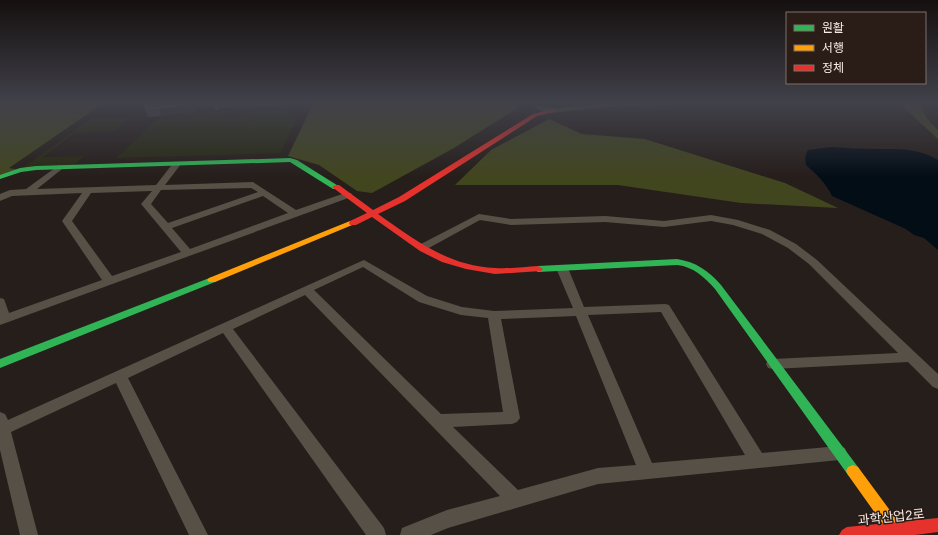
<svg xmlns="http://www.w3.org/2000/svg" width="938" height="535" font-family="Arial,'Noto Sans KR',sans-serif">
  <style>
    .green { fill: #282a13 }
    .forest { fill: #42461f }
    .water { fill: #030d16 }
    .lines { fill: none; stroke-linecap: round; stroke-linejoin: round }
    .street { fill: #575047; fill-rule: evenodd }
    .fast { fill: #30b455; fill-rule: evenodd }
    .slow { fill: #ff9f0a; fill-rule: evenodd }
    .jam { fill: #e5322d; fill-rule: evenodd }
    .wall { fill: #474448 }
    .shaded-wall { fill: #322d2f }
    .building { fill: #5a5659; stroke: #736e70 }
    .labels { text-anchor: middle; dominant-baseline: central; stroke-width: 3; stroke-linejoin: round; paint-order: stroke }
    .near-street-label { font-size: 13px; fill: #f7ede9; stroke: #2a1c17 }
  </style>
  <rect width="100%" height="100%" fill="#261e1b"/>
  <path class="green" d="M290 110H292L290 115H299L280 153 116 158 158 119 171 118 173 116 196 113 226 112 224 117H238L244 112Z
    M130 118 113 132 74 133 43 157 84 156 72 167 20 170 90 119Z"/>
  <path class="forest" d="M0 102H105L9 168 20 170 0 177Z
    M314 102H514L518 105 516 109 454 148 372 193 357 191 319 165 288 156Z
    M898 102H918L928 120 938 130V139Z
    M549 119 582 134 645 139 785 183 838 208 741 203 618 185H455L491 150Z"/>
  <path class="water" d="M831 147C847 148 863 149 878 149 900 149 918 148 938 160V250L924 238 914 235 906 229 832 196C826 183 816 174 806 165 805 159 805 155 808 150Z"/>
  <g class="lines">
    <path class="street" d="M631 102H707L704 104 605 107 550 113 539 110 534 107 537 105C556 111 568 106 587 105 601 103 616 103 631 102Z
      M174 162H180L181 164 165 185 253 182 296 210 345 193H351L352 195 351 197 0 325V298L4 299 9 313 102 280 62 221 82 193 12 196 0 201V194L10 190 26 189 59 165 63 167 62 169 37 189 156 185ZM251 188 258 192 168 223 151 204 161 190ZM152 191 141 204 181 252 112 276 72 221 91 193ZM263 196 288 213 190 249 172 228Z
      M479 214 511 219 605 216 664 221 711 215 738 220 770 230 796 244 817 260 938 374V389L933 387 908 362 773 369 768 368 766 364 768 360 773 359 898 353 809 264 788 248 762 234 733 225 711 221 664 227 605 222 511 225 480 220 427 249 423 250 418 247 419 245Z
      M364 260 427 296 462 307 494 311 573 308 556 268 562 265 568 268 584 307 665 304 669 305 762 453 839 446 845 448 847 453 845 458 839 460 598 484 448 528 431 535H400L402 528 447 510 500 496 305 295 233 329 384 528 386 535H366L223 333 128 378 208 535H189L116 383 11 432 38 535H20L0 450V412L5 414 8 420ZM363 267 419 302 461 315 488 318 503 412 441 414 314 290ZM661 312 745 455 652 463 588 315ZM576 316 636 465 598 468 518 490 453 427 512 424 517 422 520 418 501 319Z"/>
    <path class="fast" d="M290 158 297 160 340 187 336 189H333L290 162 36 170 21 172 0 179V175L20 168 36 166Z
      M677 259C696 262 709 271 721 285L858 467 860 471 858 475 853 477 848 475 715 289C704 277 694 267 677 265L538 272 533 269 538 266Z
      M212 277 217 280 215 282 0 368V359Z"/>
    <path class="slow" d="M350 221H353L357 223 215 282H209L207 280 209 278Z
      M853 465 858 467 900 524 902 529 900 534H890L848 475 846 471 848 467Z"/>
    <path class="jam" d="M552 109 554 110V112L537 116 405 201 378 214C415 240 448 266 495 268 509 269 524 267 538 266L543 269 541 271 495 274 466 269 442 262 420 251 372 217 356 225H350L349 223 350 221 367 213 332 187 336 185H339L373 210 399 197 533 114Z
      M938 518V532L915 535H839L842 530 847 527Z"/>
  </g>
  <path class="wall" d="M149 102H284L281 106 221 108 219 110H214L213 106H201L194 112 161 116 148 117 144 106Z"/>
  <path class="shaded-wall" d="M194 102H200L201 106 194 112 161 116 159 108Z
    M217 102H220L221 108 219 110Z
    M281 102H284L281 106Z"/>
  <path class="building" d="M149 102H194L192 104 159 108 145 109 149 106H144Z"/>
  <linearGradient id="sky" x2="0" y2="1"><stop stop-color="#15100f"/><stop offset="0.58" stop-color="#41414a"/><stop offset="1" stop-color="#41414a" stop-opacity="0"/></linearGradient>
  <rect width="938" height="177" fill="url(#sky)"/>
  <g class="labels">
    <g class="near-street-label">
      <text transform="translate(891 517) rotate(-6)">과학산업2로</text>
    </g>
  </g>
  <rect x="786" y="12" width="140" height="72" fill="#2a1c17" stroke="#7c706b"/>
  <rect x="794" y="25" width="20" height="6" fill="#30b455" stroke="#7c706b"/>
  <text x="822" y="32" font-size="12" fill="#f7ede9">원활</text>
  <rect x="794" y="45" width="20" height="6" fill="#ff9f0a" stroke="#7c706b"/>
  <text x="822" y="52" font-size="12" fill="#f7ede9">서행</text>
  <rect x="794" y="65" width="20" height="6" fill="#e5322d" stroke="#7c706b"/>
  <text x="822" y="72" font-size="12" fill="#f7ede9">정체</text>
</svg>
